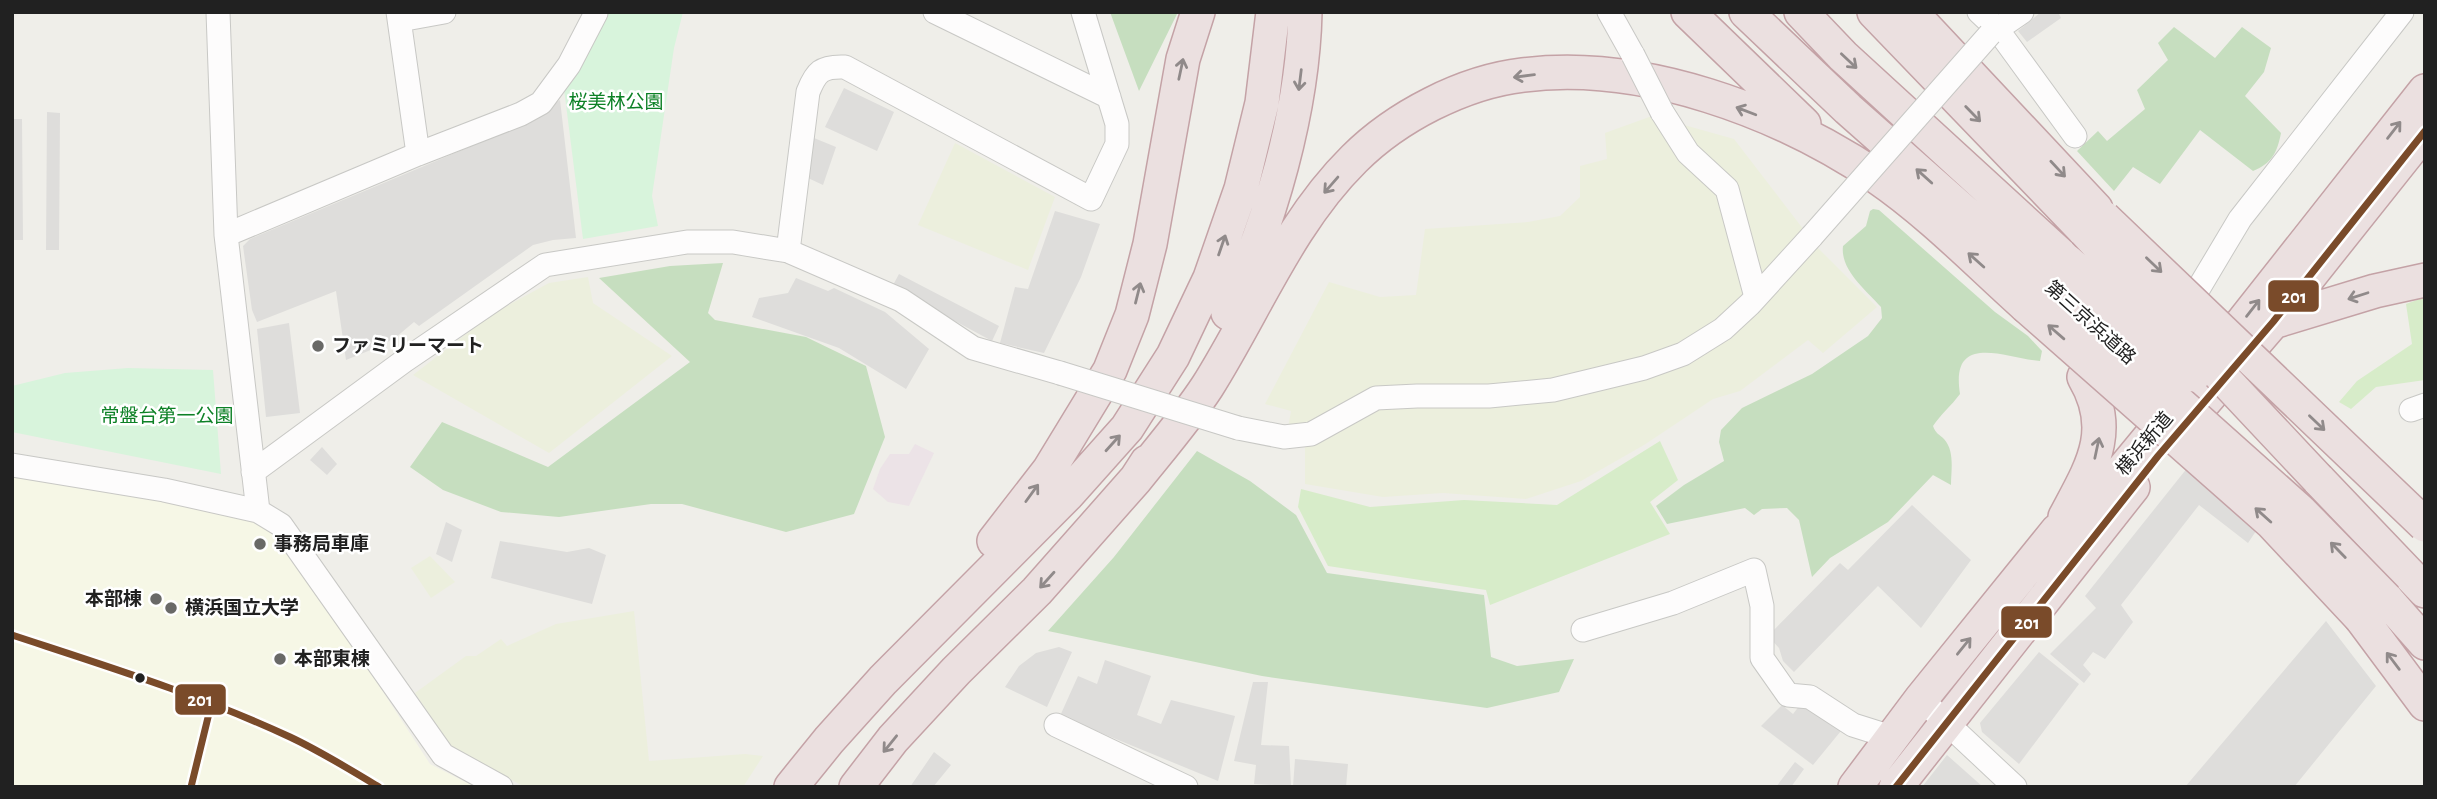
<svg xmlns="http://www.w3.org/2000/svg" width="2437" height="799" font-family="'Alegreya Sans','Noto Sans JP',sans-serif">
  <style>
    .residential { fill: #dedddb }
    .industrial { fill: #ece3e7 }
    .education { fill: #f6f7e6 }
    .farmland { fill: #ecefdd }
    .grass { fill: #d7ecc9 }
    .forest { fill: #c6debf }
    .park { fill: #d8f4dc }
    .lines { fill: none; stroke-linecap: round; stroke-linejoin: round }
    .minor-casing { stroke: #c8c8c5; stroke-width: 25 }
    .highway-casing { stroke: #c4a2a6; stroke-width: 36 }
    .minor { stroke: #fdfcfc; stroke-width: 23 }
    .highway { stroke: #ebe0e0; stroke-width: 33 }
    .minor-bridge-casing { stroke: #c8c8c5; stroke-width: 25; stroke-linecap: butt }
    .highway-bridge-casing { stroke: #c4a2a6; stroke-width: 36; stroke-linecap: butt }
    .minor-bridge { stroke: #fdfcfc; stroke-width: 23 }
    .highway-bridge { stroke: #ebe0e0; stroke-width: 33 }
    .bus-1-casing { stroke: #fff; stroke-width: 12 }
    .bus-1 { stroke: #7a4b2a; stroke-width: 7 }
    .oneway { stroke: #908a8a }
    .poi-dot { fill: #696967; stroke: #fff; stroke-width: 2.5 }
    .bus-dot { fill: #212121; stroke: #fff; stroke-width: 2.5 }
    .labels { text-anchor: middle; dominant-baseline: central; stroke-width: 5; stroke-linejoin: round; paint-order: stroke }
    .park-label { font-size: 19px; fill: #0d8126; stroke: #fff }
    .street-label { font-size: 19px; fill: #212121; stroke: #fff }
    .poi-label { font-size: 19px; font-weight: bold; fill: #212121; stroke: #fff; text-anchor: start }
    .line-badge { stroke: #fff; stroke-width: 2.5 }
    .badge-label { font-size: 19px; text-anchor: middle; font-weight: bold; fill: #fff }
  </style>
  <rect width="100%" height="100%" fill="#efeee9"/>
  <path class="residential" d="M2041 12H2058L2061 18 2027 42 2018 31Z
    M844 88 894 112 877 151 825 127Z
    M560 100 576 238 553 240 533 245 419 326 414 322 395 338 378 347 346 360 336 291 257 322 252 310 243 246 250 239 527 123Z
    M47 112 60 113 59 250H46Z
    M12 119H22L23 240H12Z
    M814 138 836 147 823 185 808 178Z
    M1055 211 1100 224 1081 277 1044 353 1000 343 1015 287 1028 289Z
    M899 274 999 326 992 341 892 287Z
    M796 278 828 291 834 288 885 312 929 349 906 389 839 348 752 317 759 298 788 293Z
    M289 323 300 413 266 417 257 329Z
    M322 447 337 464 327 475 310 460Z
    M2188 467 2258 528 2248 543 2199 505 2121 605 2133 622 2105 659 2093 652 2083 665 2091 674 2084 683 2050 654 2096 608 2085 596Z
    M1912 505 1971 560 1921 628 1878 586 1794 672 1783 661 1779 648 1768 636 1840 563 1848 570Z
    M446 522 462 530 452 562 436 554Z
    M500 541 567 552 589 548 606 555 592 604 491 578Z
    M2326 621 2376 686 2294 787H2185Z
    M1059 647 1072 652 1047 707 1005 687 1019 666 1036 653Z
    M2039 652 2079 684 2019 764 1982 732 1980 723Z
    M1105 660 1151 676 1137 715 1161 724 1171 700 1235 716 1218 781 1060 716 1078 676 1097 684Z
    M1253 682H1268L1261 745 1289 746 1291 786 1254 784 1256 765 1234 761Z
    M1803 701 1845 726 1813 765 1761 726 1782 705 1793 714Z
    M934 752 951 765 933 787H910Z
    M1947 755 1983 787H1922Z
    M1295 759 1348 764 1346 787H1293Z
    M1795 762 1804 769 1791 787H1776Z"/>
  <path class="industrial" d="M915 444 934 453 909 506 888 502 873 489 880 469 890 454H909Z"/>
  <path class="education" d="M12 472 250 514 288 546 430 764 475 787H12Z"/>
  <path class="farmland" d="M1652 116 1734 139 1817 247 1877 307 1823 353 1808 340 1740 391 1713 399 1644 445 1581 481 1526 499 1443 493 1383 497 1305 484V426L1288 428 1291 411 1265 404 1329 282 1380 297 1416 295 1425 229 1528 222 1560 216 1580 197V166L1607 159 1605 133Z
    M955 143 1055 197 1028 270 918 225Z
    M588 277 593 303 672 356 549 453 413 375 492 314 549 283Z
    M430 556 455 582 431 598 411 568Z
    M634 611 649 761 745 754 763 756 743 787H525L452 748 415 693 466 656H476L501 639 507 646 556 624Z"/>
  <path class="grass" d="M2425 297V380L2376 387 2351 409 2339 402 2357 381 2412 344 2406 304Z
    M1660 441 1678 480 1650 502 1670 534 1490 605 1486 590 1328 566 1298 507 1301 489 1370 507 1464 500 1557 505Z"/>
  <path class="forest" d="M1110 12H1178L1139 91Z
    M2174 27 2215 58 2242 27 2271 48 2264 72 2245 96 2281 133C2277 153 2272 163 2253 171L2200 130 2160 184 2133 167 2114 191 2077 151 2098 131 2107 141 2145 109 2137 90 2168 60 2158 43Z
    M1873 209 1879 210 1995 312 2028 336 2042 351 2040 361C2005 358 1950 331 1960 394 1951 406 1941 414 1933 426 1936 434 1939 434 1944 439 1955 451 1951 471 1951 485L1933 475 1888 522 1830 558 1812 577 1799 520 1787 508 1762 509 1754 515 1745 508 1667 524 1656 506 1684 485 1724 461 1719 442 1721 430 1742 408 1812 374 1868 336 1882 318 1881 307C1866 290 1840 270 1843 246L1866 226 1870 211Z
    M723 263 708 313 715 320 806 337 866 366 885 437 854 514 786 532 682 504H651L559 517 501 512 443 490 410 467 442 422 548 467 690 362 599 278 670 266Z
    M1197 451 1250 481 1296 515 1327 573 1484 595 1491 657 1517 666 1574 659 1559 692 1487 708 1262 676 1048 631 1114 557Z"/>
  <path class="park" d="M587 12H683L674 48 652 196 658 226 583 239 564 89Z
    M128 368 213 370 221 474 12 432V386L65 373Z"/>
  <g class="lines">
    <defs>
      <path id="minor" d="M218 12 226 235 258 511
        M398 12 418 154
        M935 12 1109 97
        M1609 12 1633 55
        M1979 12 1997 29 2075 136
        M400 20 444 12
        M1990 34 2022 12
        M1662 112 1688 153 1727 189 1756 297
        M226 235 418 154 521 114 541 103 569 65 596 13
        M788 251 808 92C816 72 821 66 845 67L1091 199 1117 144V124L1083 12
        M2189 314 2197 291 2240 219 2402 12
        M2411 410 2425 405
        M1238 428 1284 437 1311 434 1376 398 1417 396H1489L1553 390 1644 368 1683 354 1723 329 1750 304 1812 236
        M12 465 164 490 258 511 281 525 443 755 501 787
        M253 472 404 361 545 265 687 242H733L788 251 901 300 973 348 1060 373
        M1583 630 1673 603 1754 570 1762 606V658L1788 695 1810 697 1853 725 1891 737
        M1921 699 2015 787
        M1056 725 1186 787"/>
      <path id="highway" d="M1688 12 1804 124
        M1746 12 1848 109 2048 286
        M1801 12 1843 56 2068 262
        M1874 12 2085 231
        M1911 12 2096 209
        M1228 313C1270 224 1303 110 1305 12
        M2273 322 2375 291 2425 280
        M2212 361 2425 91
        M2174 437 2273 322 2425 131
        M1136 479C1160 449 1186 419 1207 387 1255 311 1289 223 1354 159 1396 117 1463 82 1523 75 1643 60 1779 111 1877 177 1931 214 1978 263 2026 306
        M2318 479 2425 591
        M2065 517C2091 468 2116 431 2084 377
        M994 541 1049 470 1110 370 1132 315 1150 244 1183 59 1198 12
        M2386 599 2425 643
        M2361 618 2425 704
        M791 787 829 740 883 680 1068 494 1127 428 1173 356 1210 278 1241 189 1262 103 1273 12
        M856 787 893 739 956 671 1037 591 1136 479 1147 462
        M1855 787 1921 699 2057 531 2102 495 2178 403
        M1896 787 2133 487"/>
    </defs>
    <use href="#minor" class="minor-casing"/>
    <use href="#highway" class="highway-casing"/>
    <use href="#minor" class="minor"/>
    <use href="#highway" class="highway"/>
    <defs>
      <path id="minor-bridge" d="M1633 55 1662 112
        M1812 236 1990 34
        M1060 373 1238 428"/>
      <path id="highway-bridge" d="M2104 218 2425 525
        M2085 231 2318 479
        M2068 262 2194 375
        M2048 286 2300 511 2386 599
        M2026 306 2271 522 2361 618"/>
    </defs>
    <use href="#minor-bridge" class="minor-bridge-casing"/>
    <use href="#highway-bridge" class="highway-bridge-casing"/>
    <use href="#minor-bridge" class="minor-bridge"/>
    <use href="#highway-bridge" class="highway-bridge"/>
    <defs>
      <path id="bus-1" d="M12 635C106 666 200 695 290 737 320 751 349 769 379 787
        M191 787 212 701
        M1896 787 2158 456 2273 322 2425 131"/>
    </defs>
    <use href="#bus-1" class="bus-1-casing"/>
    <use href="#bus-1" class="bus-1"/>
  </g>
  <defs><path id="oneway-shaft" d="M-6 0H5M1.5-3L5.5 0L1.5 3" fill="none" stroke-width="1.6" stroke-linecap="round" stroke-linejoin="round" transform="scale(1.75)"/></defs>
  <g class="oneway">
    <use href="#oneway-shaft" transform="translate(1849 61) rotate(43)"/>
    <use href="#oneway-shaft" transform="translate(1181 69) rotate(-78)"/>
    <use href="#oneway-shaft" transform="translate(1524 76) rotate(173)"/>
    <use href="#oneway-shaft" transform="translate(1300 80) rotate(97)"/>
    <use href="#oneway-shaft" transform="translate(1746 111) rotate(-159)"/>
    <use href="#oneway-shaft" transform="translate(1973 114) rotate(46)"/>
    <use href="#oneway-shaft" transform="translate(2394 130) rotate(-52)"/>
    <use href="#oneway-shaft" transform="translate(2058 169) rotate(47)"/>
    <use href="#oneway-shaft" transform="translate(1924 176) rotate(-138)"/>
    <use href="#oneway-shaft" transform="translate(1331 185) rotate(131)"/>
    <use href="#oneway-shaft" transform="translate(1222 245) rotate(-71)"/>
    <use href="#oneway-shaft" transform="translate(1976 260) rotate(-138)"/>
    <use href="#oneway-shaft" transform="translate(2154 265) rotate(44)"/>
    <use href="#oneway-shaft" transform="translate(1138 293) rotate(-76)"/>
    <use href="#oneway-shaft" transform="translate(2358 296) rotate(162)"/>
    <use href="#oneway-shaft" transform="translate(2253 308) rotate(-52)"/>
    <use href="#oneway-shaft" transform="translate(2056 332) rotate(-139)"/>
    <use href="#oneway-shaft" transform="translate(2317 423) rotate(44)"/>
    <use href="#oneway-shaft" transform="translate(1113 443) rotate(-48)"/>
    <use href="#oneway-shaft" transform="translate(2097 448) rotate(-78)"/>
    <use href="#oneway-shaft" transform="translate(1032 493) rotate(-54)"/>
    <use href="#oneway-shaft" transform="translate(2263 515) rotate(-138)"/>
    <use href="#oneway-shaft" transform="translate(2338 550) rotate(-134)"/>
    <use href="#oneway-shaft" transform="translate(1047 580) rotate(132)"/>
    <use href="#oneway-shaft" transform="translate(1964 646) rotate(-51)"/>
    <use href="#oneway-shaft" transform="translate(2393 661) rotate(-127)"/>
    <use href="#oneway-shaft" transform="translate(890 744) rotate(129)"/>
  </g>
  <g class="poi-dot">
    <circle cx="318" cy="346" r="7"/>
    <circle cx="260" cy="544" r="7"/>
    <circle cx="156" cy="599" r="7"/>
    <circle cx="171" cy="608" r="7"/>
    <circle cx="280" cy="659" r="7"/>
  </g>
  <circle class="bus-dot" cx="140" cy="678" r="6"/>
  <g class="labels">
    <g class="park-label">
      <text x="616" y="102">桜美林公園</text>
      <text x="167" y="416">常盤台第一公園</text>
    </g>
    <g class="street-label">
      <text transform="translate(2090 323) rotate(42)">第三京浜道路</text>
      <text transform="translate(2145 444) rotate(-50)">横浜新道</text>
    </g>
    <g class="poi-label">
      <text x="332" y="346">ファミリーマート</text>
      <text x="274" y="544">事務局車庫</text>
      <text x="142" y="599" text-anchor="end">本部棟</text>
      <text x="185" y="608">横浜国立大学</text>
      <text x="294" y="659">本部東棟</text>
    </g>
  </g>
  <g class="line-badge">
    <rect x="2267" y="279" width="53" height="34" rx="7" fill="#7a4b2a"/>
    <rect x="2000" y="605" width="53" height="34" rx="7" fill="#7a4b2a"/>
    <rect x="174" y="683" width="53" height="33" rx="7" fill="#7a4b2a"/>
  </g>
  <g class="badge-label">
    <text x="2294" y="303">201</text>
    <text x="2027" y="629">201</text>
    <text x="200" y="706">201</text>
  </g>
  <rect width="2437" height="799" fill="none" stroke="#212121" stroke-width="28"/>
</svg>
